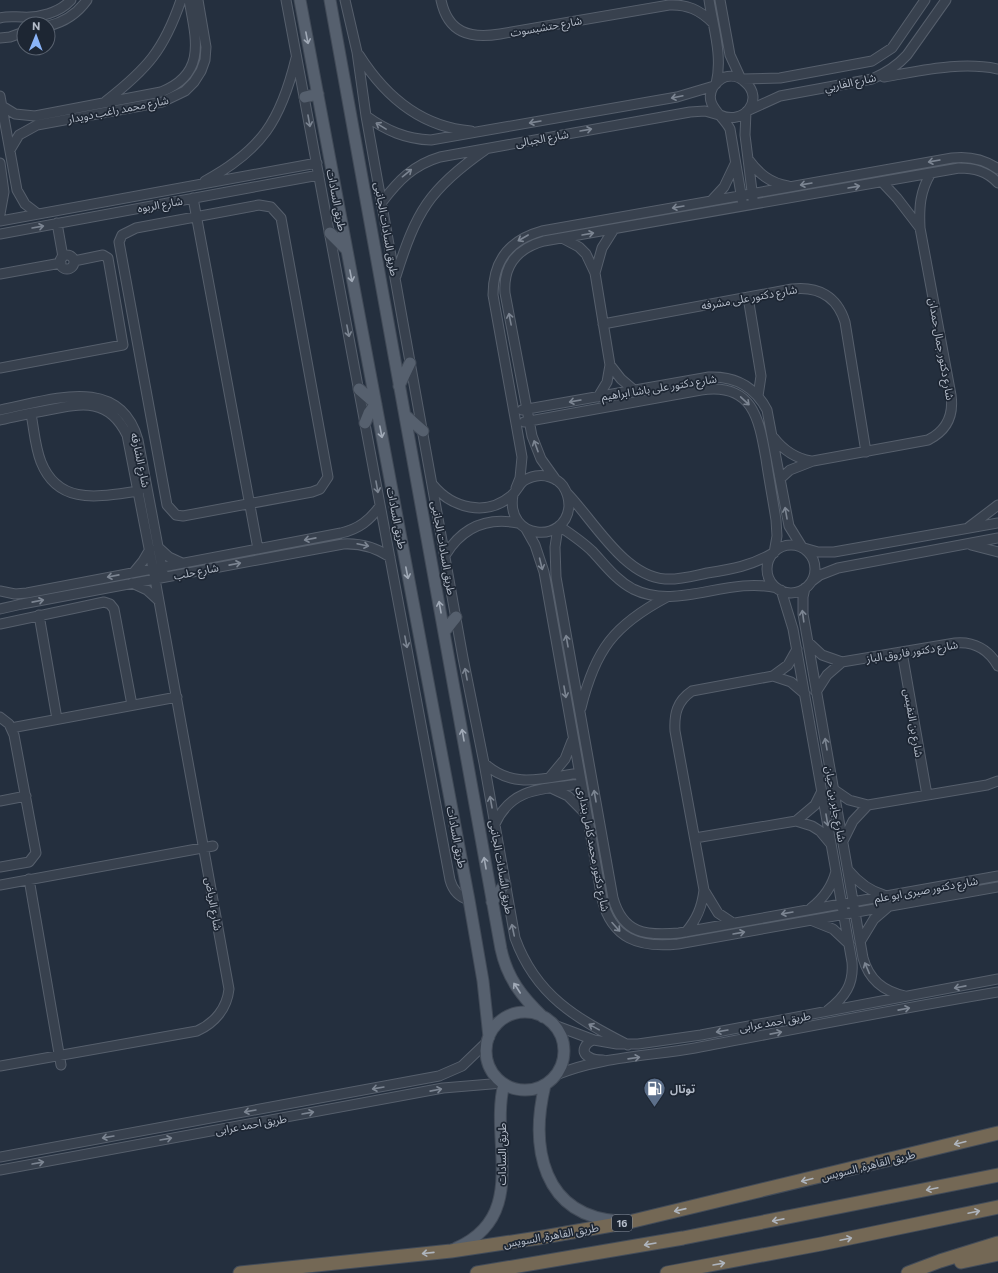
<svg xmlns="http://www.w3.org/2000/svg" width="998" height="1273" font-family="Commissioner,'Noto Sans Arabic',sans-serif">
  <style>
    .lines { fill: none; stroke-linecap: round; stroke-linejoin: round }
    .minor-casing { stroke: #565f6c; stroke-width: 11 }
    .major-casing { stroke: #414a57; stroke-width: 13 }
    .highway-casing { stroke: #434c59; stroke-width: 15 }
    .minor { stroke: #38414e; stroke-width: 9 }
    .major { stroke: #56606e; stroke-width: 11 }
    .highway { stroke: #746855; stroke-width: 13 }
    .oneway { stroke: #a1aab7 }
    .oneway2 { stroke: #7c8592 }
    .oneway3 { stroke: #aeb4bd }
    .labels { text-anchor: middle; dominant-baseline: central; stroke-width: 3.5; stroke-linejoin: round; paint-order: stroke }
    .shield { fill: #1d2633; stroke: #878f9c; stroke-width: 1 }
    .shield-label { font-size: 10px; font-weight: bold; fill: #b4bcc9 }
    .street-label { font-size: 11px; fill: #b4bcc9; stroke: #1d2633 }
    .poi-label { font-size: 11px; font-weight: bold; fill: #b4bcc9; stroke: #1d2633; text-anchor: start }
  </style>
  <rect width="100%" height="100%" fill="#242f3e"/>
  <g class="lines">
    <defs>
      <path id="minor" d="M286 0 450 880C453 891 459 897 469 900
        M345 0 357 52 366 116 463 658 484 763 515 938C536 996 576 1018 628 1045
        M441 0C448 33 470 39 500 34L669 5C687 4 700 10 713 23
        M709 0C713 27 723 56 716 84
        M720 0 730 55 741 79
        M0 18C7 16 14 17 22 17 39 18 59 13 71 0
        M48 26C65 22 77 14 87 0
        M0 38 10 37 24 32
        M359 55C385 96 421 127 471 131
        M884 77C921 71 960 61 998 69
        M742 79 780 78 872 61 892 48 925 0
        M0 96 17 190 25 204 38 214
        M106 101C147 69 164 50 181 0
        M2 106 15 114 35 116 161 92C207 74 196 39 189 0
        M747 111 780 96 872 79C886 73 897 66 907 55L946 0
        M746 112 745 135 753 199
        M720 115C744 126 765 99 745 82 740 77 732 75 725 77 720 79 716 83 713 87 703 105 723 115 730 129L742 200
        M366 116C387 131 406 139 431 140L677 97 714 86
        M10 150 19 135 37 125 162 102 185 91 194 82 201 71 205 60 206 47 198 0
        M748 159C759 174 770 183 788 186
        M0 163 4 192 0 214
        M205 181C262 150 281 120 296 58
        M882 182 897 198 920 228
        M193 198 258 549
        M711 201 724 187 735 164
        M382 202C398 181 413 165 440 157L690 112 705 111 719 115
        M259 205 271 207 281 218 328 477 320 489 312 492 183 516 176 515 167 505 119 242 122 235 136 228Z
        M0 221 317 163
        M57 223 63 257
        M0 234 319 175
        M562 238 579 247 586 254 595 273 610 365 607 382 598 397
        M60 262a7 7 0 1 1 14 0a7 7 0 1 1-14 0Z
        M595 273 602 248 614 229
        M0 274 61 263
        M396 276C416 212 429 189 485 150
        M748 297 761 376 758 396
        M603 324 792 289C818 286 837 296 845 322L866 452
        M610 365 621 379 635 391
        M0 368 123 345 108 258 103 255 74 261
        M0 410C49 401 119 373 138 440L163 573
        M522 410 709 377C735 376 755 387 767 410L789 526 802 547
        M31 414C34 429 35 447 41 462 59 507 101 496 139 491
        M0 420C16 416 32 413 48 410 83 403 109 398 127 435L155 579 229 989C227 1008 215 1023 197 1031L0 1066
        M524 422 701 390C753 382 759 419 766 459 769 480 773 500 776 520L777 536 774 553
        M774 438C784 451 795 458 811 461
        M780 479 790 470 813 461 928 440C946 431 954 416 951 395L920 228C919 207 920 191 931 173
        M556 480 541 459 532 436 505 293C503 265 518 248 544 241L959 168C974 168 987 171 998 183
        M433 485C452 508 486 517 511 496 521 488 517 480 536 476 545 474 557 478 563 486 567 492 569 499 569 506 566 545 505 540 513 495
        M516 488 520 478 522 457 493 295C493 261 509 240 542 231L952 158C969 156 984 159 998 169
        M567 493C594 521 624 576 665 579 679 580 693 576 707 573 732 569 751 566 773 553
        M559 526C571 534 583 542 593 552 605 565 616 580 633 589 677 611 728 576 777 588
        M558 527 555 547 556 577 613 898C623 934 646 936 679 933L998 876
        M969 527 998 505
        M526 529 535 545 544 572 602 899C612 939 639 948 678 944L998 887
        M971 545 998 552
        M767 569a24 24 0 1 1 48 0a24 24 0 1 1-48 0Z
        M158 547 169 557 182 563
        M804 548 818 552H834L998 523
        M446 554C463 527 487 517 518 523
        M134 572 143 561 150 549
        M812 581 820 575 838 568 998 538
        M132 583 147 590 159 601
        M805 588 803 597V614L863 958C869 980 883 991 905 996
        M781 590 793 629 852 962C854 984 845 997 828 1010
        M0 591 15 594 27 593 341 533C359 529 370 520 380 506
        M0 609 22 604 343 544C361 543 375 547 390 557
        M39 615 57 719
        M0 624 104 602 110 604 114 609 132 705
        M808 642 822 655 842 662 955 643C974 641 989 650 998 666
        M902 652 927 795
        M773 676 791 682 805 694
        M816 692 827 675 842 662
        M581 708C595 650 614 625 667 597
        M0 717 9 724 14 735 36 853 29 862 0 867
        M11 728 177 697
        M484 763C513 790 544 778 579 773
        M550 777 565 759 572 741
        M553 789 568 796 585 813
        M833 789 849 800 868 805 987 785 998 781
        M0 801 26 796
        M796 821 815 805 822 791
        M495 824C512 786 545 789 581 784
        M695 838 796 821 812 826 820 831 830 843
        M843 841 853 821 868 805
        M848 870C858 882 869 891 884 895
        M29 879 61 1065
        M0 885 213 846
        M811 908C824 898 832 887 836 871
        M813 921 833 929 849 944
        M733 923 718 913 704 890 675 731C674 714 677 701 692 691L773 676 788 665 797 649
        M686 932C697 919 702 907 704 890
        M860 942 874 919 888 907
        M554 1025 594 1040 617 1044H638L701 1035 998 979
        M594 1040C586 1042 579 1052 589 1057 593 1060 598 1060 603 1060
        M556 1075C599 1057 649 1056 695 1048 796 1029 897 1009 998 992
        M0 1157 439 1076 462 1066 488 1041
        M0 1170 443 1088 503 1083"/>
      <path id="major" d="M300 0 469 900 483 981 489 1037
        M330 0 501 949C507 978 522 997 543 1017
        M305 97 318 94
        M330 233 346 249
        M399 386 410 363
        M359 389 375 403
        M405 415 423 431
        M365 423 369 413 376 404
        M444 632 456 617
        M492 902 505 884
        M486 1051a39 39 0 1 1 78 0a39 39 0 1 1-78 0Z
        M545 1085C530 1147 542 1216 619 1221
        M456 1248C530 1216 489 1140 504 1084"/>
      <path id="highway" d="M961 1262 998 1254
        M240 1273 451 1251 538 1238 629 1222 998 1133
        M477 1273 683 1238 998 1175
        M667 1273 821 1244 998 1207
        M908 1273 940 1261 998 1243"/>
    </defs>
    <use href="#minor" class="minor-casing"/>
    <use href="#major" class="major-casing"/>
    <use href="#highway" class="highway-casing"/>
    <use href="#minor" class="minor"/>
    <use href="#major" class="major"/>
    <use href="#highway" class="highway"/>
  </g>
  <defs><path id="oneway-shaft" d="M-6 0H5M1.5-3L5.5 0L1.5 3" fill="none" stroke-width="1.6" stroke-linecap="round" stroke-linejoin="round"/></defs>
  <g class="oneway">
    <use href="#oneway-shaft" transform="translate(307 38) rotate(79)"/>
    <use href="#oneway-shaft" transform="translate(351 276) rotate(79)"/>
    <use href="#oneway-shaft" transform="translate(381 432) rotate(79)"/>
    <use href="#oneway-shaft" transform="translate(407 573) rotate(79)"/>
    <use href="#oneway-shaft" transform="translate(440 607) rotate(-100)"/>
    <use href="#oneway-shaft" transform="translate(463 735) rotate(-100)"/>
    <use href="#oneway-shaft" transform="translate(485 863) rotate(-100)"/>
    <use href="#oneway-shaft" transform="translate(517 988) rotate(-123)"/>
  </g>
  <g class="oneway2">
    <use href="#oneway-shaft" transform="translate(677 97) rotate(168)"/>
    <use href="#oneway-shaft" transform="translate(309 121) rotate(80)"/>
    <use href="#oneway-shaft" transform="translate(535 122) rotate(170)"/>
    <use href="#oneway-shaft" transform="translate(381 126) rotate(-149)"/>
    <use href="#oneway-shaft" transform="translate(586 130) rotate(-10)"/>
    <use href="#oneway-shaft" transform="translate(934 161) rotate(170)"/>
    <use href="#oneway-shaft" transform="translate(407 173) rotate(-39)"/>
    <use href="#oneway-shaft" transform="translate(806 184) rotate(170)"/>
    <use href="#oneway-shaft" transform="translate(854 187) rotate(-10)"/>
    <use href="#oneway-shaft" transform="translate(678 207) rotate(170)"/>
    <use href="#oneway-shaft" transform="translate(38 227) rotate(-10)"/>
    <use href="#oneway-shaft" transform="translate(588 234) rotate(-10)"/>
    <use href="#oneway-shaft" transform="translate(523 238) rotate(150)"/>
    <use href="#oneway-shaft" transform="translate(510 319) rotate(-101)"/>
    <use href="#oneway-shaft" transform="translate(348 331) rotate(79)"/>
    <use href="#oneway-shaft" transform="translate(575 401) rotate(170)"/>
    <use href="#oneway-shaft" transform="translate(745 401) rotate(43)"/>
    <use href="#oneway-shaft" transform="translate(536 446) rotate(-110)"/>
    <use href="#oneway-shaft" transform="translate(377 487) rotate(80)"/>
    <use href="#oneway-shaft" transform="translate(786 513) rotate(-100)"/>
    <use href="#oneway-shaft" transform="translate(310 539) rotate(169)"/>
    <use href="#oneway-shaft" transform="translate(363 545) rotate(12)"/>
    <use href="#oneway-shaft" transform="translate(235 564) rotate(-11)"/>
    <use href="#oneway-shaft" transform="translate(541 564) rotate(76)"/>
    <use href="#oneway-shaft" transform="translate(113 576) rotate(169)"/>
    <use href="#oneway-shaft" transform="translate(38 601) rotate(-11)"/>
    <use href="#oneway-shaft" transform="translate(803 616) rotate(-98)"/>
    <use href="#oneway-shaft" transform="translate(567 641) rotate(-100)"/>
    <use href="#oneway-shaft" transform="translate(406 642) rotate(79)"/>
    <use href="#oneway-shaft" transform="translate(466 674) rotate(-101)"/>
    <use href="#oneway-shaft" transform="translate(565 692) rotate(80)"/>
    <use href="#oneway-shaft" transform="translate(826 744) rotate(-100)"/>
    <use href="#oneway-shaft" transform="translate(595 796) rotate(-100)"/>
    <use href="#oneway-shaft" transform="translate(491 802) rotate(-100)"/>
    <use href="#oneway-shaft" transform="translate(827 820) rotate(80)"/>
    <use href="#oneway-shaft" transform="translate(787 913) rotate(170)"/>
    <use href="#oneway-shaft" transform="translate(616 927) rotate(48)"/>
    <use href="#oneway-shaft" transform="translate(513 930) rotate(-102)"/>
    <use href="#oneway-shaft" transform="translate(739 933) rotate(-10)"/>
    <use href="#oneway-shaft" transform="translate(867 968) rotate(-113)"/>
    <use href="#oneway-shaft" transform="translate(960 987) rotate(169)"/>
    <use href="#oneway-shaft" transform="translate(904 1009) rotate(-11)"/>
    <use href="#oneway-shaft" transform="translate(594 1027) rotate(-151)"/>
    <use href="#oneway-shaft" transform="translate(722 1031) rotate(170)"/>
    <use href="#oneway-shaft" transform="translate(776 1033) rotate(-11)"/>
    <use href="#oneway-shaft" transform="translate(634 1058) rotate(-8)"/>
    <use href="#oneway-shaft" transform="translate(378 1088) rotate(170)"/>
    <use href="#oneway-shaft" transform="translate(436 1090) rotate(-11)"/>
    <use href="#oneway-shaft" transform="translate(250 1111) rotate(170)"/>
    <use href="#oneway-shaft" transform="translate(308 1113) rotate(-10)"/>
    <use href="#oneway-shaft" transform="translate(108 1137) rotate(170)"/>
    <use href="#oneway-shaft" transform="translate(166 1139) rotate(-10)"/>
    <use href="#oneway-shaft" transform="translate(38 1163) rotate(-10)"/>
  </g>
  <g class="oneway3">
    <use href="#oneway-shaft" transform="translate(960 1143) rotate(166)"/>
    <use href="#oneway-shaft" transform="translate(807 1180) rotate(166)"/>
    <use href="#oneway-shaft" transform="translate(932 1189) rotate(168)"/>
    <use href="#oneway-shaft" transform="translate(680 1210) rotate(167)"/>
    <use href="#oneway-shaft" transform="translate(974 1212) rotate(-12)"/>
    <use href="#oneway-shaft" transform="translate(778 1220) rotate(169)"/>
    <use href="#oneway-shaft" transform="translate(846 1239) rotate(-12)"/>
    <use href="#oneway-shaft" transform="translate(650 1244) rotate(170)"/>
    <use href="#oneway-shaft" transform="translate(428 1253) rotate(174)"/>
    <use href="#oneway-shaft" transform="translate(719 1264) rotate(-10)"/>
  </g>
  <defs>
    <symbol id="fuel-pin" viewBox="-11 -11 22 30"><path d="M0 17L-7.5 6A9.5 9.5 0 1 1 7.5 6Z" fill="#5c6f8a" stroke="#1d2633"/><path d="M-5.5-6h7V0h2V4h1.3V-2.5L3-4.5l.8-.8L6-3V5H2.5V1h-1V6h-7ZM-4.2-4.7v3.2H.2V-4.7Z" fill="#fff"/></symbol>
  </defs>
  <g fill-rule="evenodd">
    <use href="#fuel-pin" x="642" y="1076" width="25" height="34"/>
  </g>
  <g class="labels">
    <rect class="shield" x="612" y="1215" width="20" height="16" rx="3"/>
    <g class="shield-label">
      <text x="622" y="1223">16</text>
    </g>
    <g class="street-label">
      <text transform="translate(546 26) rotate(-10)">شارع حتشبسوت</text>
      <text transform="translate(850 82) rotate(-12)">شارع الفاربي</text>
      <text transform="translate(118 109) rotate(-11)">شارع محمد راغب دويدار</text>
      <text transform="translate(542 138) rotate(-10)">شارع الجبالى</text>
      <text transform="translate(337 200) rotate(79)">طريق السادات</text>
      <text transform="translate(160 204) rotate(-10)">شارع الربوه</text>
      <text transform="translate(387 229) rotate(80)">طريق السادات الجانبى</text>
      <text transform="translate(749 297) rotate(-10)">شارع دكتور على مشرفه</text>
      <text transform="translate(942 349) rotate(80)">شارع دكتور جمال حمدان</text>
      <text transform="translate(659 387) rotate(-9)">شارع دكتور على باشا ابراهيم</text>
      <text transform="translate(141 460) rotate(78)">شارع الشارقه</text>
      <text transform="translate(397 518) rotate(79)">طريق السادات</text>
      <text transform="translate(444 548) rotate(80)">طريق السادات الجانبى</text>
      <text transform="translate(196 571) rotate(-11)">شارع حلب</text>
      <text transform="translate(912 651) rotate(-9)">شارع دكتور فاروق الباز</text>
      <text transform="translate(914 723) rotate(80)">شارع بن النفيس</text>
      <text transform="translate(836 804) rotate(80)">شارع جابر بن حيان</text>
      <text transform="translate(457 837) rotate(79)">طريق السادات</text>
      <text transform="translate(594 849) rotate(79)">شارع دكتور محمد كامل بندارى</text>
      <text transform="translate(502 867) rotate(80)">طريق السادات الجانبى</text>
      <text transform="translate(926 889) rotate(-10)">شارع دكتور صبرى ابو علم</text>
      <text transform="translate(214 904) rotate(80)">شارع الرياض</text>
      <text transform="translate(775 1021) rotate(-10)">طريق احمد عرابى</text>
      <text transform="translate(251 1124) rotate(-10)">طريق احمد عرابى</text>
      <text transform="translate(501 1154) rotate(-90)">طريق السادات</text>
      <text transform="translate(868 1165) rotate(-14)">طريق القاهرة, السويس</text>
      <text transform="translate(551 1235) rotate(-10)">طريق القاهرة, السويس</text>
    </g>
    <g class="poi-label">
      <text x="670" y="1088">توتال</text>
    </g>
  </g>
  <g transform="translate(36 36) rotate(1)"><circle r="19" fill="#1d2633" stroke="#59626f"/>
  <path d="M0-3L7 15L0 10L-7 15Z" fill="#8ab4f8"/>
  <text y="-6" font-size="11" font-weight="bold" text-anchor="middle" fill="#b4bcc9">N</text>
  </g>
</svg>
